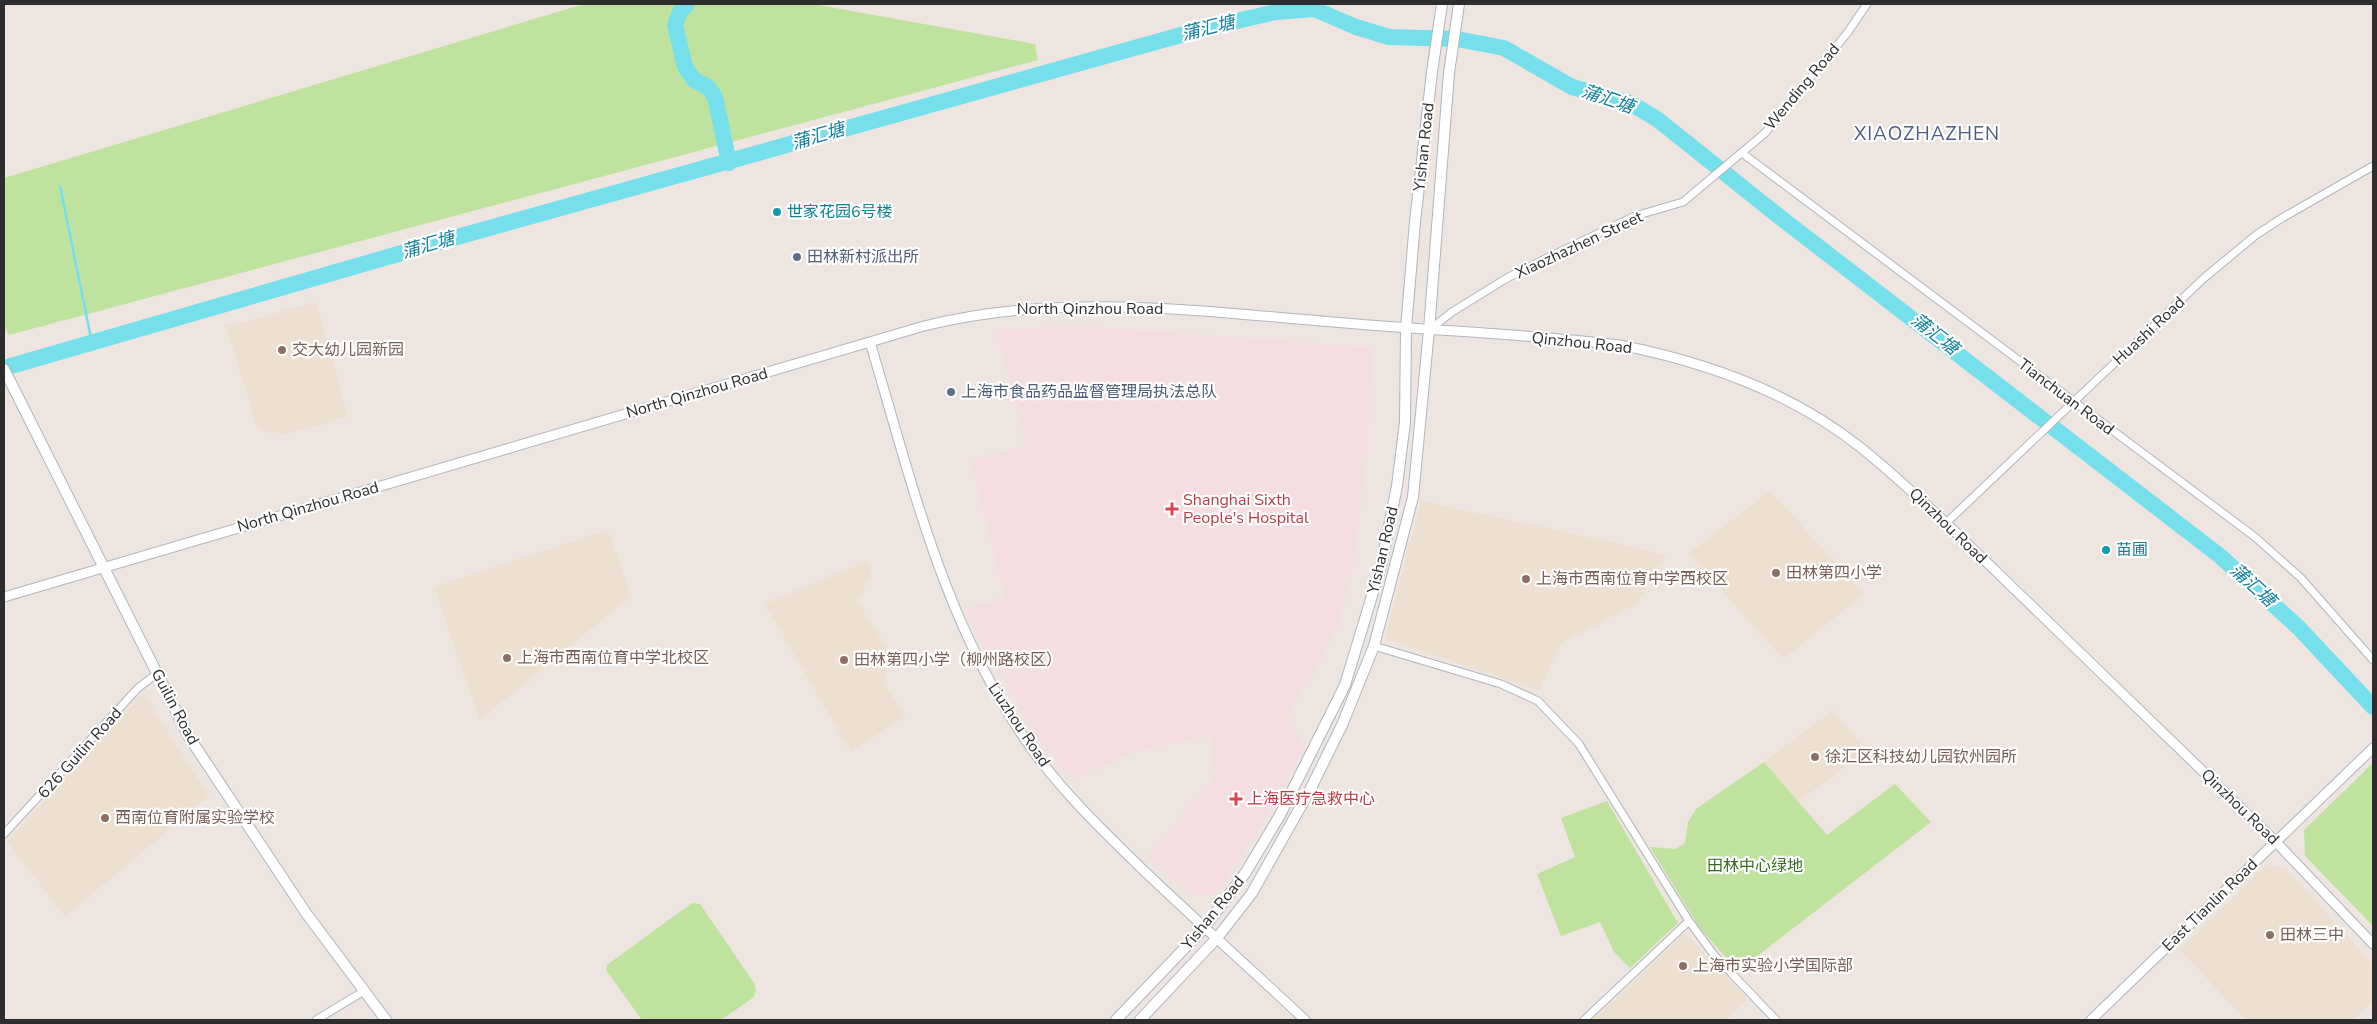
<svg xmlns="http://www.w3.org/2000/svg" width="2377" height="1024" font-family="'Nunito Sans','Noto Sans SC',sans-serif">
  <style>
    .education { fill: #eee0d0 }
    .medical { fill: #f4dee2 }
    .green { fill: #bfe29e }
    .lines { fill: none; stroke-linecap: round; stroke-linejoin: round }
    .stream { stroke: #76dfec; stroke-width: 2.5 }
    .river { stroke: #76dfec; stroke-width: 16 }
    .minor-casing { stroke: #b0b4bc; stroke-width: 9 }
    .tertiary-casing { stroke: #b0b4bc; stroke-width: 11 }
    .secondary-casing { stroke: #b0b4bc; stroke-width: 12 }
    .minor { stroke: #fff; stroke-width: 7 }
    .tertiary { stroke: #fff; stroke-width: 9 }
    .secondary { stroke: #fff; stroke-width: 10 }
    .culture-dot { fill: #0f9aa8; stroke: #fff; stroke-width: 2 }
    .service-dot { fill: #5c6f8a; stroke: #fff; stroke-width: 2 }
    .education-dot { fill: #8d6e63; stroke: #fff; stroke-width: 2 }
    .health-dot { fill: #e0444e; stroke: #fff; stroke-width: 2 }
    .labels { text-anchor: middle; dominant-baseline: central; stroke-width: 4.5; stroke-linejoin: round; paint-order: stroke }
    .street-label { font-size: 16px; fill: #2d2d2d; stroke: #fff }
    .culture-label { font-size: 16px; fill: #0d838f; stroke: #fff; text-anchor: start }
    .service-label { font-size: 16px; fill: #4e5e75; stroke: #fff; text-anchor: start }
    .education-label { font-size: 16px; fill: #785e54; stroke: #fff; text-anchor: start }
    .health-label { font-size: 16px; fill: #be3a42; stroke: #fff; text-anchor: start }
    .park-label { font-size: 16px; fill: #386a1d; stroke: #fff }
    .water-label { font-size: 18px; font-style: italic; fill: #11819c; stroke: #fff }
    .quarter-label { font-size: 19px; letter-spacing: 1px; fill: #4d5d7d; stroke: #fff }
  </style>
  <rect width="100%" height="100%" fill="#eee5e0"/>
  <path class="education" d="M316 302 348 416 288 434 258 431 227 327Z
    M1770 491 1864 594 1783 659 1689 553Z
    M1421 501 1624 545 1665 555 1638 603 1561 643 1539 690 1385 639Z
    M608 530 631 596 480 720 434 587Z
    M867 561 872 575 857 601 891 654 884 683 905 716 851 752 765 604Z
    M143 693 209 796 65 917 7 841Z
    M1832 711 1867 751 1798 802 1764 762Z
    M2268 864 2288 870 2373 965V1000L2353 1020H2247L2179 950Z
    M1685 933 1748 999 1726 1020H1593Z"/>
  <path class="medical" d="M1079 326 1372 348 1366 462 1351 577 1338 623 1316 668 1285 718 1306 748 1295 762 1264 821 1217 894 1192 895 1148 857 1215 778 1210 735 1135 751 1071 780 1032 728 979 640 965 609 1006 598 971 461 1027 446 996 330Z"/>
  <path class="green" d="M584 4H813L1035 44 1038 60 9 335 4 325V178Z
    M1764 762 1827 835 1895 784 1931 822 1738 971 1699 927 1650 847 1676 849 1685 843 1688 822 1696 809Z
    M2373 763V926L2305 856 2304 830Z
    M1607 801 1678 923 1630 968 1614 952 1600 922 1561 936 1537 874 1575 857 1561 818Z
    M692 903 700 904 754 983 756 989 754 997 721 1020H642L606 970 607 965Z"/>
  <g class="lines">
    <path class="stream" d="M60 186 92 343"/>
    <path class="river" d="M687 4 680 12 675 25 685 67 694 80 708 87 715 97 729 163
      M4 368 450 239 1206 28 1276 12 1314 9 1356 27 1389 37 1457 39 1504 48 1572 87 1630 103 1657 119 1781 218 2220 556 2299 628 2373 707"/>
    <defs>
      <path id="minor" d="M1742 153 2255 537 2301 578 2373 660
        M1429 330 1452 312 1507 278 1549 257 1635 216 1683 202 1765 133 1848 32 1867 4
        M1946 523 2204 278 2256 235 2282 218 2373 166
        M1374 646 1501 684 1538 701 1579 744 1689 921 1714 955 1776 1020
        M4 834 138 688 158 673
        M316 1020 364 991
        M1584 1020 1689 921"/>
      <path id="tertiary" d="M870 342C913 486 945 629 1034 752 1065 794 1101 829 1138 865 1193 918 1250 968 1305 1020
        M4 597 924 326C1062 291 1204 312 1345 323 1436 331 1529 334 1620 345 1706 362 1791 392 1860 447 1890 471 1918 497 1946 523L2275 841 2373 944
        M2091 1020 2373 748"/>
      <path id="secondary" d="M4 369 189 737 306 913 386 1020
        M1116 1020 1204 928 1246 872 1280 815 1345 685 1381 566 1397 486 1405 422 1406 328 1415 222 1432 72 1442 4
        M1140 1020 1217 938 1252 893 1310 790 1342 725 1374 646 1413 497 1429 330 1449 73 1459 4"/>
    </defs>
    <use href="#minor" class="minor-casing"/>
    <use href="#tertiary" class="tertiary-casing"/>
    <use href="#secondary" class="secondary-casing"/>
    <use href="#minor" class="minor"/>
    <use href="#tertiary" class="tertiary"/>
    <use href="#secondary" class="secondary"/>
  </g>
  <g class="culture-dot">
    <circle cx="777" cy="212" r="5"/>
    <circle cx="2106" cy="550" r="5"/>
  </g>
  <g class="service-dot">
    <circle cx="797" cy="257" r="5"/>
    <circle cx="951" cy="392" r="5"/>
  </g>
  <g class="education-dot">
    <circle cx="282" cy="350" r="5"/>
    <circle cx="1776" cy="573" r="5"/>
    <circle cx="1526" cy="579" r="5"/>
    <circle cx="507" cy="658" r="5"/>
    <circle cx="844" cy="660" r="5"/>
    <circle cx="1815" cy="757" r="5"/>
    <circle cx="105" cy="818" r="5"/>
    <circle cx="2270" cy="935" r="5"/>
    <circle cx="1683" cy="966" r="5"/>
  </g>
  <g class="health-dot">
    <path d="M1169.5 501.5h5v5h5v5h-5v5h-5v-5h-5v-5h5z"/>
    <path d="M1233.5 791.5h5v5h5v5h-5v5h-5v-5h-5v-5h5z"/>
  </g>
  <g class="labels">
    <g class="street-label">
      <text transform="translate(1802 87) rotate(-50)">Wending Road</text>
      <text transform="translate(1424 147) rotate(-84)">Yishan Road</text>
      <text transform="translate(1579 245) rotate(-25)">Xiaozhazhen Street</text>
      <text x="1090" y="309">North Qinzhou Road</text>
      <text transform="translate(2149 331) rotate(-43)">Huashi Road</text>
      <text transform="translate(1582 343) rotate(6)">Qinzhou Road</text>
      <text transform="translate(697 393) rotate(-16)">North Qinzhou Road</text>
      <text transform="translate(2066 397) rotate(37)">Tianchuan Road</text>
      <text transform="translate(308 507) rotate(-16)">North Qinzhou Road</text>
      <text transform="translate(1948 526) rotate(44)">Qinzhou Road</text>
      <text transform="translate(1383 550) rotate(-77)">Yishan Road</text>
      <text transform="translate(175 707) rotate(62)">Guilin Road</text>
      <text transform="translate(1019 725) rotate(56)">Liuzhou Road</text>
      <text transform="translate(80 753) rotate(-48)">626 Guilin Road</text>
      <text transform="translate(2240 807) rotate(44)">Qinzhou Road</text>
      <text transform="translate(2210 905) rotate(-44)">East Tianlin Road</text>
      <text transform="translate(1213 913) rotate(-51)">Yishan Road</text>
    </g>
    <g class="culture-label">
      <text x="787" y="212">世家花园6号楼</text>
      <text x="2116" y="550">苗圃</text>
    </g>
    <g class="service-label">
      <text x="807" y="257">田林新村派出所</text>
      <text x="961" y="392">上海市食品药品监督管理局执法总队</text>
    </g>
    <g class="education-label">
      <text x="292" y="350">交大幼儿园新园</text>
      <text x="1786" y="573">田林第四小学</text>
      <text x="1536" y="579">上海市西南位育中学西校区</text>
      <text x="517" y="658">上海市西南位育中学北校区</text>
      <text x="854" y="660">田林第四小学（柳州路校区）</text>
      <text x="1825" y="757">徐汇区科技幼儿园钦州园所</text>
      <text x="115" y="818">西南位育附属实验学校</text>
      <text x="2280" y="935">田林三中</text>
      <text x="1693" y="966">上海市实验小学国际部</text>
    </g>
    <g class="health-label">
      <text x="1183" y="500">Shanghai Sixth<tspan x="1183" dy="18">People's Hospital</tspan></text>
      <text x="1247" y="799">上海医疗急救中心</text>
    </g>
    <g class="park-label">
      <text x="1755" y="866">田林中心绿地</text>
    </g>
    <g class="water-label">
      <text transform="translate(1208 28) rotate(-14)">蒲汇塘</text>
      <text transform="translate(1608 99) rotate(19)">蒲汇塘</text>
      <text transform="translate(818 136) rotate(-16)">蒲汇塘</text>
      <text transform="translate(428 245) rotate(-16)">蒲汇塘</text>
      <text transform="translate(1935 334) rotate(38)">蒲汇塘</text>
      <text transform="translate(2253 585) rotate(42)">蒲汇塘</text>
    </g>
    <g class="quarter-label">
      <text x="1927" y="134">XIAOZHAZHEN</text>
    </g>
  </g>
  <rect width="2377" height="1024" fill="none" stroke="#2d2d2d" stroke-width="10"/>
</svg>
